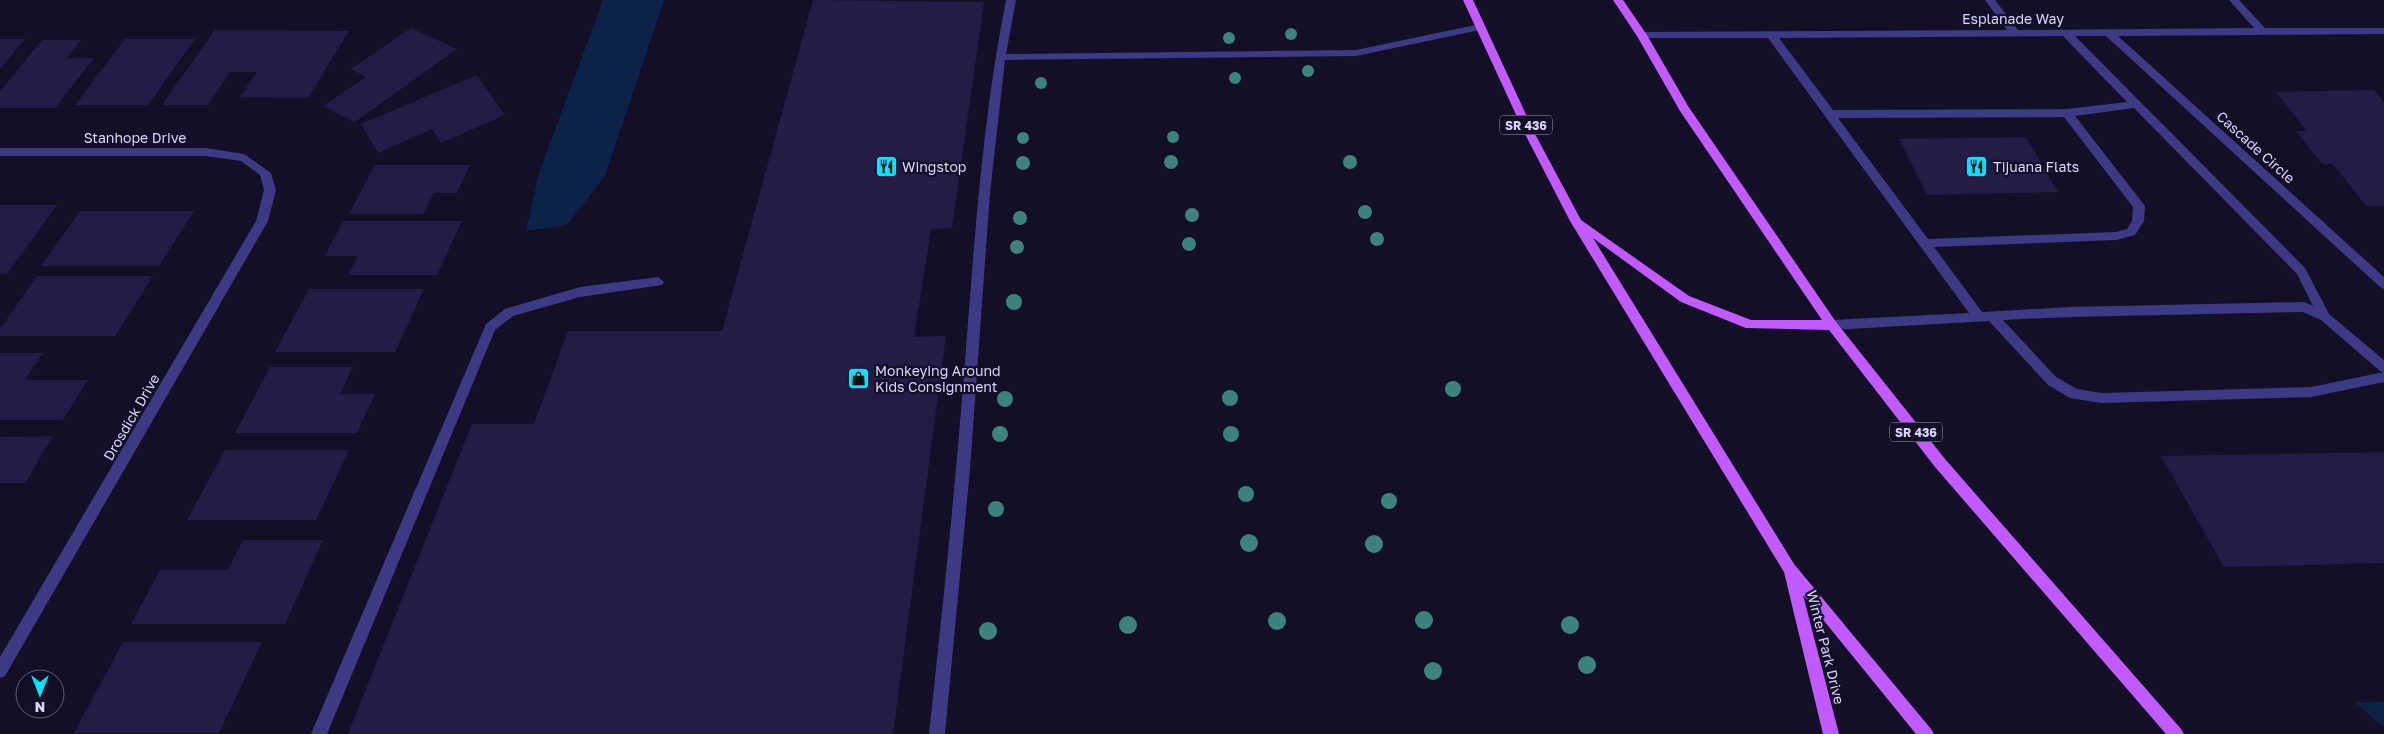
<svg xmlns="http://www.w3.org/2000/svg" width="2384" height="734" font-family="'Golos Text',sans-serif">
  <style>
    .water { fill: #0c2248 }
    .building { fill: #241b47 }
    .lines { fill: none; stroke-linecap: round; stroke-linejoin: round }
    .lane { fill: #3d3a85; fill-rule: evenodd }
    .street { fill: #3d3a85; fill-rule: evenodd }
    .primary { fill: #c25bff; fill-rule: evenodd }
    .tree { fill: #3d827b }
    .labels { text-anchor: middle; dominant-baseline: central; stroke-width: 4.5; stroke-linejoin: round; paint-order: stroke }
    .shield { fill: #130f26; stroke: #9e99be; stroke-width: 1 }
    .shield-label { font-size: 12px; font-weight: bold; fill: #d9d4ff }
    .street-label { font-size: 14px; fill: #d9d4ff; stroke: #130f26 }
    .poi-label { font-size: 14px; fill: #d9d4ff; stroke: #130f26; text-anchor: start }
  </style>
  <rect width="100%" height="100%" fill="#130f26"/>
  <path class="water" d="M603 0H664L605 176 567 225 526 231 539 173Z
    M2384 702V728L2356 703Z"/>
  <path class="building" d="M813 0 984 2 952 228 931 229 914 337 946 336 893 734H348L472 424H534L568 331H722Z
    M411 28 457 49 355 122 323 106 366 77 351 69Z
    M215 30 349 31 308 98 240 97 257 72H230L208 105H162Z
    M0 39H25L0 69Z
    M125 39H195L148 105H75Z
    M42 40H81L67 58H94L55 108H0V91Z
    M477 75 505 115 441 143 432 129 378 153 361 124Z
    M2374 90 2384 102V206H2366L2333 164H2322L2296 131H2307L2276 92Z
    M2026 137 2058 192 1927 195 1899 139Z
    M375 165H470L457 193H434L423 214H349Z
    M0 205H57L7 274H0Z
    M80 211H194L159 266H41Z
    M343 221H462L437 275H348L358 256H325Z
    M37 276H153L115 336H0V329Z
    M309 289H424L395 352H275Z
    M0 353H43L25 380H88L63 420H0Z
    M270 367H353L340 394H375L357 433H235Z
    M53 436 25 483H0V437Z
    M225 450H349L316 520H187Z
    M2384 452V563L2224 567 2161 456Z
    M243 540H323L285 624H131L160 570H228Z
    M123 642H262L219 733H74Z"/>
  <g class="lines">
    <path class="lane" d="M1006 0H1016L1006 54 1356 50 1480 24 1485 27 1480 30 1356 56 1005 60 990 193 970 469 945 734H929C941 622 953 511 962 399 973 265 980 131 1006 0Z
      M1985 0H1995L2018 30 2254 28 2229 0H2239L2265 28H2384V34L2118 36 2384 277V289L2380 287 2106 36H2075L2305 268 2329 314 2384 360V382L2311 397 2101 403 2070 398 2048 385 1989 321 1832 330 1828 328 1826 325 1828 322 1832 320 1969 313 1768 38H1642L1637 35 1642 32 2007 30ZM2063 36 2127 102 2067 109 1833 110 1779 38ZM2134 108 2297 274 2313 306 2304 302 2070 307 1982 312 1934 247 2116 240 2135 235 2144 221 2145 206 2075 116ZM2064 117 2133 207 2132 221 2127 229 2116 232 1928 239 1838 118ZM2303 312 2321 320 2380 371 2384 372 2311 387 2101 393 2077 389 2056 377 2003 320 2070 317Z
      M658 277 664 282 662 285 580 297 513 316 495 330 327 734H311L486 324 505 309 580 287Z"/>
    <path class="street" d="M0 148H206L244 154 271 173 276 190 268 221 5 676 0 678V657L256 221 264 190 260 175 241 161 206 156H0Z"/>
    <path class="primary" d="M1463 0H1473L1535 134 1581 220 1689 296 1751 320H1822L1680 111 1637 36 1613 0H1623L1647 35 1688 106 1836 322 1945 459 2181 729 2184 734H2166L1935 467 1829 330 1746 328 1681 302 1593 238 1794 564 1931 729 1934 734H1916L1803 595 1839 734H1823L1784 572 1570 221 1525 134Z"/>
  </g>
  <g class="tree">
    <circle cx="1291" cy="34" r="6"/>
    <circle cx="1229" cy="38" r="6"/>
    <circle cx="1308" cy="71" r="6"/>
    <circle cx="1235" cy="78" r="6"/>
    <circle cx="1041" cy="83" r="6"/>
    <circle cx="1173" cy="137" r="6"/>
    <circle cx="1023" cy="138" r="6"/>
    <circle cx="1171" cy="162" r="7"/>
    <circle cx="1350" cy="162" r="7"/>
    <circle cx="1023" cy="163" r="7"/>
    <circle cx="1365" cy="212" r="7"/>
    <circle cx="1192" cy="215" r="7"/>
    <circle cx="1020" cy="218" r="7"/>
    <circle cx="1377" cy="239" r="7"/>
    <circle cx="1189" cy="244" r="7"/>
    <circle cx="1017" cy="247" r="7"/>
    <circle cx="1014" cy="302" r="8"/>
    <circle cx="1453" cy="389" r="8"/>
    <circle cx="1230" cy="398" r="8"/>
    <circle cx="1005" cy="399" r="8"/>
    <circle cx="1000" cy="434" r="8"/>
    <circle cx="1231" cy="434" r="8"/>
    <circle cx="1246" cy="494" r="8"/>
    <circle cx="1389" cy="501" r="8"/>
    <circle cx="996" cy="509" r="8"/>
    <circle cx="1249" cy="543" r="9"/>
    <circle cx="1374" cy="544" r="9"/>
    <circle cx="1424" cy="620" r="9"/>
    <circle cx="1277" cy="621" r="9"/>
    <circle cx="1128" cy="625" r="9"/>
    <circle cx="1570" cy="625" r="9"/>
    <circle cx="988" cy="631" r="9"/>
    <circle cx="1587" cy="665" r="9"/>
    <circle cx="1433" cy="671" r="9"/>
  </g>
  <defs>
    <symbol id="restaurant-square" viewBox="-11 -11 22 22"><rect x="-9" y="-9" width="18" height="18" rx="4" fill="#00e5ff" stroke="#130f26"/><path d="M-5-6h1v4h1v-4h1v4h1v-4h1v5L-1.5 .5V6h-2V.5L-5-1ZM5-6V6H3V1.5H1.5Q1.5-4 5-6Z" fill="#111"/></symbol>
    <symbol id="shop-square" viewBox="-11 -11 22 22"><rect x="-9" y="-9" width="18" height="18" rx="4" fill="#00e5ff" stroke="#130f26"/><path d="M-5-2.5h2.3a2.7 3.5 0 0 1 5.4 0H5L5.5 6h-11ZM-1.5-2.5h3a1.5 2.3 0 0 0-3 0Z" fill="#111"/></symbol>
  </defs>
  <g fill-rule="evenodd">
    <use href="#restaurant-square" x="874" y="154" width="25" height="25"/>
    <use href="#restaurant-square" x="1964" y="154" width="25" height="25"/>
    <use href="#shop-square" x="846" y="366" width="25" height="25"/>
  </g>
  <g class="labels">
    <g class="shield">
      <rect x="1500" y="115.5" width="52" height="19" rx="4"/>
      <rect x="1890" y="422.5" width="52" height="19" rx="4"/>
    </g>
    <g class="shield-label">
      <text x="1526" y="125">SR 436</text>
      <text x="1916" y="432">SR 436</text>
    </g>
    <g class="street-label">
      <text x="2013" y="18">Esplanade Way</text>
      <text x="135" y="137">Stanhope Drive</text>
      <text transform="translate(2256 147) rotate(42)">Cascade Circle</text>
      <text transform="translate(131 417) rotate(-60)">Drosdick Drive</text>
      <text transform="translate(1826 647) rotate(76)">Winter Park Drive</text>
    </g>
    <g class="poi-label">
      <text x="902" y="166">Wingstop</text>
      <text x="1993" y="166">Tijuana Flats</text>
      <text x="875" y="370">Monkeying Around<tspan x="875" dy="16">Kids Consignment</tspan></text>
    </g>
  </g>
  <g transform="translate(40 694) rotate(180)"><circle r="24" fill="#130f26" stroke="#625e7d"/>
  <path d="M0-4L9 19L0 12L-9 19Z" fill="#00e5ff"/>
  <text y="-8" font-size="14" font-weight="bold" text-anchor="middle" fill="#d9d4ff">N</text>
  </g>
</svg>
